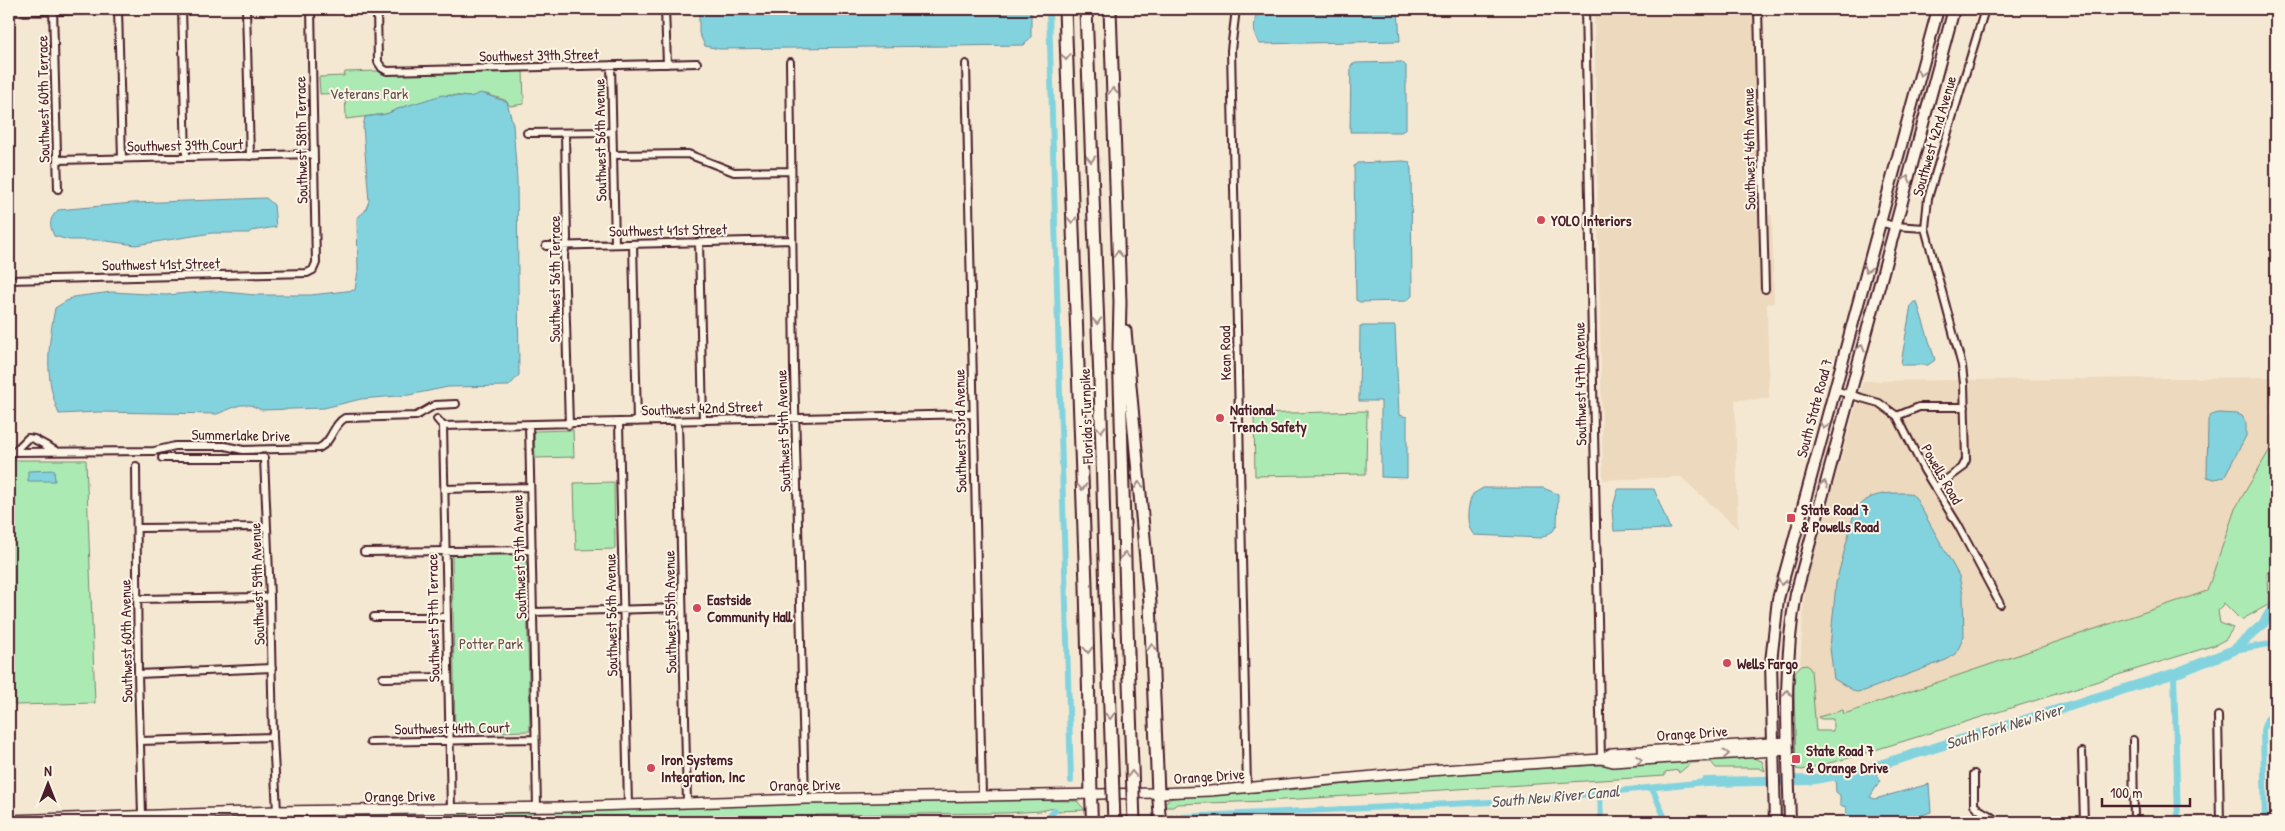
<svg xmlns="http://www.w3.org/2000/svg" width="2285" height="831" font-family="'Patrick Hand',sans-serif">
  <style>
    .built { fill: #edd9bd }
    .green { fill: #abebb3; stroke: #7a856f }
    .water { fill: #83d3de; stroke: #6c8b96 }
    .lines { fill: none; stroke-linecap: round; stroke-linejoin: round }
    .canal { stroke: #83d3de; stroke-width: 6 }
    .river { stroke: #83d3de; stroke-width: 10 }
    .street-casing { stroke: #4a1f2b; stroke-width: 10 }
    .secondary-casing { stroke: #4a1f2b; stroke-width: 12 }
    .primary-casing { stroke: #4a1f2b; stroke-width: 14 }
    .highway-casing { stroke: #4a1f2b; stroke-width: 15 }
    .street { stroke: #fcf5e5; stroke-width: 6 }
    .secondary { stroke: #fcf5e5; stroke-width: 9 }
    .primary { stroke: #fcf5e5; stroke-width: 10 }
    .highway { stroke: #fcf5e5; stroke-width: 11 }
    .highway-bridge-casing { stroke: #4a1f2b; stroke-width: 15; stroke-linecap: butt }
    .highway-bridge { stroke: #fcf5e5; stroke-width: 11 }
    .oneway { stroke: #a38a88 }
    .poi-dot { fill: #d1495b; stroke: #fcf5e5; stroke-width: 2 }
    .labels { text-anchor: middle; dominant-baseline: central; stroke-width: 4; stroke-linejoin: round; paint-order: stroke }
    .street-label { font-size: 15px; fill: #4a1f2b; stroke: #fcf5e5 }
    .park-label { font-size: 15px; fill: #62524d; stroke: #fcf5e5 }
    .poi-label { font-size: 15px; font-weight: bold; fill: #4a1f2b; stroke: #fcf5e5; text-anchor: start }
    .water-label { font-size: 16px; font-style: italic; fill: #5b5561; stroke: #fcf5e5 }
  </style>
  <rect width="100%" height="100%" fill="#f5e8d3"/>
  <filter id="ink" filterUnits="userSpaceOnUse"><feTurbulence type="fractalNoise" baseFrequency=".02" numOctaves="2"/><feDisplacementMap in="SourceGraphic" scale="10" xChannelSelector="R" yChannelSelector="G"/><feConvolveMatrix kernelMatrix="1 2 1 2 8 2 1 2 1" color-interpolation-filters="sRGB"/></filter>
  <g filter="url(#ink)">
    <path class="built" d="M1594 9H1764L1768 215H1772L1774 303 1767 304 1769 399 1735 400 1738 529 1681 477 1603 480Z
      M2276 377V389L2268 414 2276 419V439L2235 509 2207 591 1843 715V710L1819 718 1821 719H1814L1811 670 1800 666 1805 585 1863 381Z"/>
    <path class="green" d="M378 71 382 74 523 71 524 104 510 106 505 100 486 94 470 97 450 95 403 107 386 114 346 119 345 93 320 94 319 77 344 76 345 72Z
      M1367 411 1366 474 1255 476 1254 414Z
      M573 430 574 457 535 458 534 431Z
      M2276 439V528L2275 531 2276 565 2267 573 2268 605 2241 620 2224 603 2218 611 2220 623 2233 628 2226 639 2215 645 1849 758 1802 770 1796 769 1794 690 1795 672 1800 666 1807 665 1811 670 1816 731H1833V719H1821L1818 717 1843 710 1844 714 2207 591 2235 509Z
      M9 460H86L95 703 15 705 9 530Z
      M614 482 615 549 576 550 574 483Z
      M526 553 530 731 455 733 452 555Z
      M1747 756 1762 761 1765 771 1759 768H1716L1711 762 1691 763 1679 773 1678 770 1665 772V776L1267 801 1177 804 1173 807H1164L1165 802 1172 798 1289 790 1450 774Z
      M1000 800 1077 801 1085 810 1057 811 1054 808 1040 811 1006 813 816 815V822H83L113 819 775 803Z"/>
    <path class="water" d="M699 9H1031V37L1024 45 719 49 705 46 699 33Z
      M1257 9H1398L1400 41 1260 44C1251 33 1255 22 1257 9Z
      M1402 62 1406 66V129L1401 132H1350L1351 65 1356 63Z
      M481 93 507 102 513 125 517 179 519 375 509 386 448 387 409 395 361 399 324 408 262 410 250 405H240L217 414 98 412 59 414C44 377 48 346 55 308L73 297 112 292 166 295 213 291 256 295H311L355 290 358 271 357 218 365 211 369 201 363 127 365 117 386 114 403 107 442 95 470 97Z
      M1404 161 1409 162 1411 169 1412 296 1406 301 1360 302 1356 300 1354 166 1357 163Z
      M266 198 274 205 276 227 251 231 249 233H212L136 245 99 240H69L54 236C49 224 49 219 58 210L133 203Z
      M1914 302H1917L1935 360 1928 365H1902L1901 363 1911 305Z
      M1360 326H1395L1399 415 1407 417V478L1381 477V401H1359Z
      M2219 413 2237 414 2242 416 2246 423V436L2224 477 2214 479 2207 477 2208 420 2211 415Z
      M54 470 55 481H28V471Z
      M1483 488H1543L1558 494 1557 525 1553 531 1541 538 1474 535C1465 525 1467 506 1473 494Z
      M1618 489H1654L1670 529 1614 531 1612 511Z
      M1909 493 1915 497 1959 576 1963 594 1964 636 1956 654 1946 660 1864 691 1856 692 1834 679 1830 648 1836 583 1853 517C1864 492 1884 493 1909 493Z
      M1860 771H1875L1880 781 1870 797 1875 799 1929 784 1931 812 1907 820 1906 822H1847L1846 807 1840 805V795L1836 792 1835 775Z"/>
    <g class="lines">
      <path class="canal" d="M1049 9 1071 781
        M2234 650 2276 643
        M2174 674 2178 822
        M1652 788 1664 816 1661 822
        M1600 793 1601 822
        M1045 822 1055 810
        M1076 822 1532 800 1705 782
        M2265 822 2263 730 2267 719 2276 712"/>
      <path class="river" d="M1705 782 1809 780 1860 771 2179 672 2234 650 2263 624 2276 603"/>
      <defs>
        <path id="street" d="M53 9 58 189
          M118 9 122 159
          M182 9 186 157
          M246 9 250 156
          M377 9 378 62 382 68 387 71 697 63
          M665 9 667 64
          M1236 9 1231 50 1247 788
          M1585 9 1601 759
          M1758 9 1765 289
          M9 12 139 9
          M790 62 794 368 805 799
          M966 64 982 796
          M611 65 615 244
          M527 133 612 132
          M565 133 567 239 564 255 569 425
          M613 155 688 154 734 172 791 171
          M57 160 314 154
          M1880 222 1894 226 1925 228 1928 198 1985 9
          M1925 228 1962 366 1964 384 1966 460 1962 468 1935 488
          M699 242 703 421
          M633 244 637 422
          M546 246 792 240
          M9 280 307 273 313 270 316 263 311 9
          M1834 390 1879 403 1897 416 1924 470 1958 525 2000 604
          M1897 416 1919 407H1965
          M437 419 443 426 972 414
          M678 421 687 803
          M619 424 628 805
          M529 425 537 807
          M443 426 451 809
          M9 452 154 451 175 446H225L243 450 319 448C333 441 332 425 345 418L416 416 435 405 456 404
          M14 452 28 438 34 439 56 451
          M162 458H264L270 597 273 737 277 811
          M136 466 138 674 142 815
          M444 489 530 487
          M137 528 267 527
          M364 552 532 550
          M138 599 270 597
          M534 612 682 608
          M374 617H446
          M138 674 272 668
          M383 678 447 677
          M2218 716 2220 822
          M2133 740 2134 822
          M140 741 273 737
          M370 742 535 739
          M2082 752 2084 822
          M1974 774V805C1982 814 1989 812 1997 822
          M9 789V820"/>
        <path id="secondary" d="M1601 759 1612 753 1788 742
          M9 820 277 811 564 807 805 799 1158 793 1210 791 1429 771 1601 759 1613 762 1788 750"/>
        <path id="primary" d="M1158 793 1160 822
          M1091 794 1092 822
          M1775 822 1771 662 1778 599 1938 9
          M1790 822C1788 746 1782 669 1796 594L1954 9"/>
        <path id="highway" d="M1065 9 1086 586 1091 794
          M1086 9 1100 381 1106 597
          M1110 9 1120 302 1119 347 1126 597
          M1125 331 1150 603 1158 793"/>
      </defs>
      <use href="#street" class="street-casing"/>
      <use href="#secondary" class="secondary-casing"/>
      <use href="#primary" class="primary-casing"/>
      <use href="#highway" class="highway-casing"/>
      <use href="#street" class="street"/>
      <use href="#secondary" class="secondary"/>
      <use href="#primary" class="primary"/>
      <use href="#highway" class="highway"/>
      <defs>
        <path id="highway-bridge" d="M1106 597 1114 822
          M1126 597 1134 822"/>
      </defs>
      <use href="#highway-bridge" class="highway-bridge-casing"/>
      <use href="#highway-bridge" class="highway-bridge"/>
    </g>
    <defs><path id="oneway-chevron" d="M-2-3.5L2.5 0L-2 3.5" fill="none" stroke-width="1.6" stroke-linecap="round" stroke-linejoin="round" transform="scale(1.25)"/></defs>
    <g class="oneway">
      <use href="#oneway-chevron" transform="translate(1066 57) rotate(88)"/>
      <use href="#oneway-chevron" transform="translate(1921 73) rotate(105)"/>
      <use href="#oneway-chevron" transform="translate(1113 91) rotate(-92)"/>
      <use href="#oneway-chevron" transform="translate(1091 159) rotate(88)"/>
      <use href="#oneway-chevron" transform="translate(1907 179) rotate(-75)"/>
      <use href="#oneway-chevron" transform="translate(1072 220) rotate(88)"/>
      <use href="#oneway-chevron" transform="translate(1118 254) rotate(-92)"/>
      <use href="#oneway-chevron" transform="translate(1867 269) rotate(105)"/>
      <use href="#oneway-chevron" transform="translate(1097 321) rotate(87)"/>
      <use href="#oneway-chevron" transform="translate(1861 348) rotate(-75)"/>
      <use href="#oneway-chevron" transform="translate(1824 426) rotate(105)"/>
      <use href="#oneway-chevron" transform="translate(1101 429) rotate(88)"/>
      <use href="#oneway-chevron" transform="translate(1824 484) rotate(-75)"/>
      <use href="#oneway-chevron" transform="translate(1139 485) rotate(-95)"/>
      <use href="#oneway-chevron" transform="translate(1082 487) rotate(88)"/>
      <use href="#oneway-chevron" transform="translate(1125 555) rotate(-91)"/>
      <use href="#oneway-chevron" transform="translate(1782 582) rotate(104)"/>
      <use href="#oneway-chevron" transform="translate(1152 647) rotate(-93)"/>
      <use href="#oneway-chevron" transform="translate(1088 650) rotate(88)"/>
      <use href="#oneway-chevron" transform="translate(1787 693) rotate(-91)"/>
      <use href="#oneway-chevron" transform="translate(1110 716) rotate(88)"/>
      <use href="#oneway-chevron" transform="translate(1726 754) rotate(-4)"/>
      <use href="#oneway-chevron" transform="translate(1639 760) rotate(-4)"/>
      <use href="#oneway-chevron" transform="translate(1132 774) rotate(-92)"/>
    </g>
  </g>
  <g class="poi-dot">
    <circle cx="1541" cy="220" r="5"/>
    <circle cx="1220" cy="418" r="5"/>
    <rect x="1786" y="513" width="10" height="10" rx="2.5"/>
    <circle cx="697" cy="608" r="5"/>
    <circle cx="1727" cy="663" r="5"/>
    <rect x="1791" y="754" width="10" height="10" rx="2.5"/>
    <circle cx="651" cy="768" r="5"/>
  </g>
  <g class="labels">
    <g class="street-label">
      <text transform="translate(539 55) rotate(-1)">Southwest 39th Street</text>
      <text transform="translate(43 99) rotate(-91)">Southwest 60th Terrace</text>
      <text transform="translate(1934 136) rotate(-74)">Southwest 42nd Avenue</text>
      <text transform="translate(301 140) rotate(-91)">Southwest 58th Terrace</text>
      <text transform="translate(600 140) rotate(-91)">Southwest 56th Avenue</text>
      <text transform="translate(185 145) rotate(-1)">Southwest 39th Court</text>
      <text transform="translate(1749 149) rotate(-91)">Southwest 46th Avenue</text>
      <text transform="translate(668 230) rotate(-1)">Southwest 41st Street</text>
      <text transform="translate(161 264) rotate(-1)">Southwest 41st Street</text>
      <text transform="translate(554 279) rotate(-90)">Southwest 56th Terrace</text>
      <text transform="translate(1225 353) rotate(-91)">Kean Road</text>
      <text transform="translate(1580 384) rotate(-91)">Southwest 47th Avenue</text>
      <text transform="translate(702 408) rotate(-2)">Southwest 42nd Street</text>
      <text transform="translate(1814 408) rotate(-75)">South State Road 7</text>
      <text transform="translate(1086 416) rotate(-92)">Florida's Turnpike</text>
      <text transform="translate(783 431) rotate(-92)">Southwest 54th Avenue</text>
      <text transform="translate(960 431) rotate(-91)">Southwest 53rd Avenue</text>
      <text transform="translate(241 435) rotate(1)">Summerlake Drive</text>
      <text transform="translate(1942 474) rotate(60)">Powells Road</text>
      <text transform="translate(519 557) rotate(-92)">Southwest 57th Avenue</text>
      <text transform="translate(257 584) rotate(-92)">Southwest 59th Avenue</text>
      <text transform="translate(670 612) rotate(-91)">Southwest 55th Avenue</text>
      <text transform="translate(611 615) rotate(-91)">Southwest 56th Avenue</text>
      <text transform="translate(433 618) rotate(-91)">Southwest 57th Terrace</text>
      <text transform="translate(126 641) rotate(-91)">Southwest 60th Avenue</text>
      <text transform="translate(452 728) rotate(-1)">Southwest 44th Court</text>
      <text transform="translate(1692 733) rotate(-4)">Orange Drive</text>
      <text transform="translate(1209 776) rotate(-4)">Orange Drive</text>
      <text transform="translate(805 785) rotate(-1)">Orange Drive</text>
      <text transform="translate(400 796) rotate(-1)">Orange Drive</text>
    </g>
    <g class="park-label">
      <text x="369" y="93">Veterans Park</text>
      <text x="491" y="643">Potter Park</text>
    </g>
    <g class="poi-label">
      <text x="1551" y="220">YOLO Interiors</text>
      <text x="1230" y="409">National<tspan x="1230" dy="17">Trench Safety</tspan></text>
      <text x="1801" y="509">State Road 7<tspan x="1801" dy="17">&amp; Powells Road</tspan></text>
      <text x="707" y="599">Eastside<tspan x="707" dy="17">Community Hall</tspan></text>
      <text x="1737" y="663">Wells Fargo</text>
      <text x="1806" y="750">State Road 7<tspan x="1806" dy="17">&amp; Orange Drive</tspan></text>
      <text x="661" y="759">Iron Systems<tspan x="661" dy="17">Integration, Inc</tspan></text>
    </g>
    <g class="water-label">
      <text transform="translate(2004 726) rotate(-17)">South Fork New River</text>
      <text transform="translate(1555 796) rotate(-5)">South New River Canal</text>
    </g>
  </g>
  <rect width="2285" height="831" fill="none" stroke="#fcf5e5" stroke-width="30"/>
  <rect x="15" y="15" width="2255" height="801" fill="none" stroke="#4a1f2b" stroke-width="2" filter="url(#ink)"/>
  <g transform="translate(48 784)" stroke="#fcf5e5" stroke-width="4" paint-order="stroke">
  <path d="M0-4L9 19L0 12L-9 19Z" fill="#4a1f2b"/>
  <text y="-8" font-size="14" font-weight="bold" text-anchor="middle" fill="#4a1f2b">N</text>
  </g>
  <path d="M2102 798v8h88v-8" fill="none" stroke="#4a1f2b" stroke-width="2.5"/>
  <text x="2110" y="798" font-size="15" fill="#4a1f2b" stroke="#fcf5e5" stroke-width="4" paint-order="stroke">100 m</text>
</svg>
